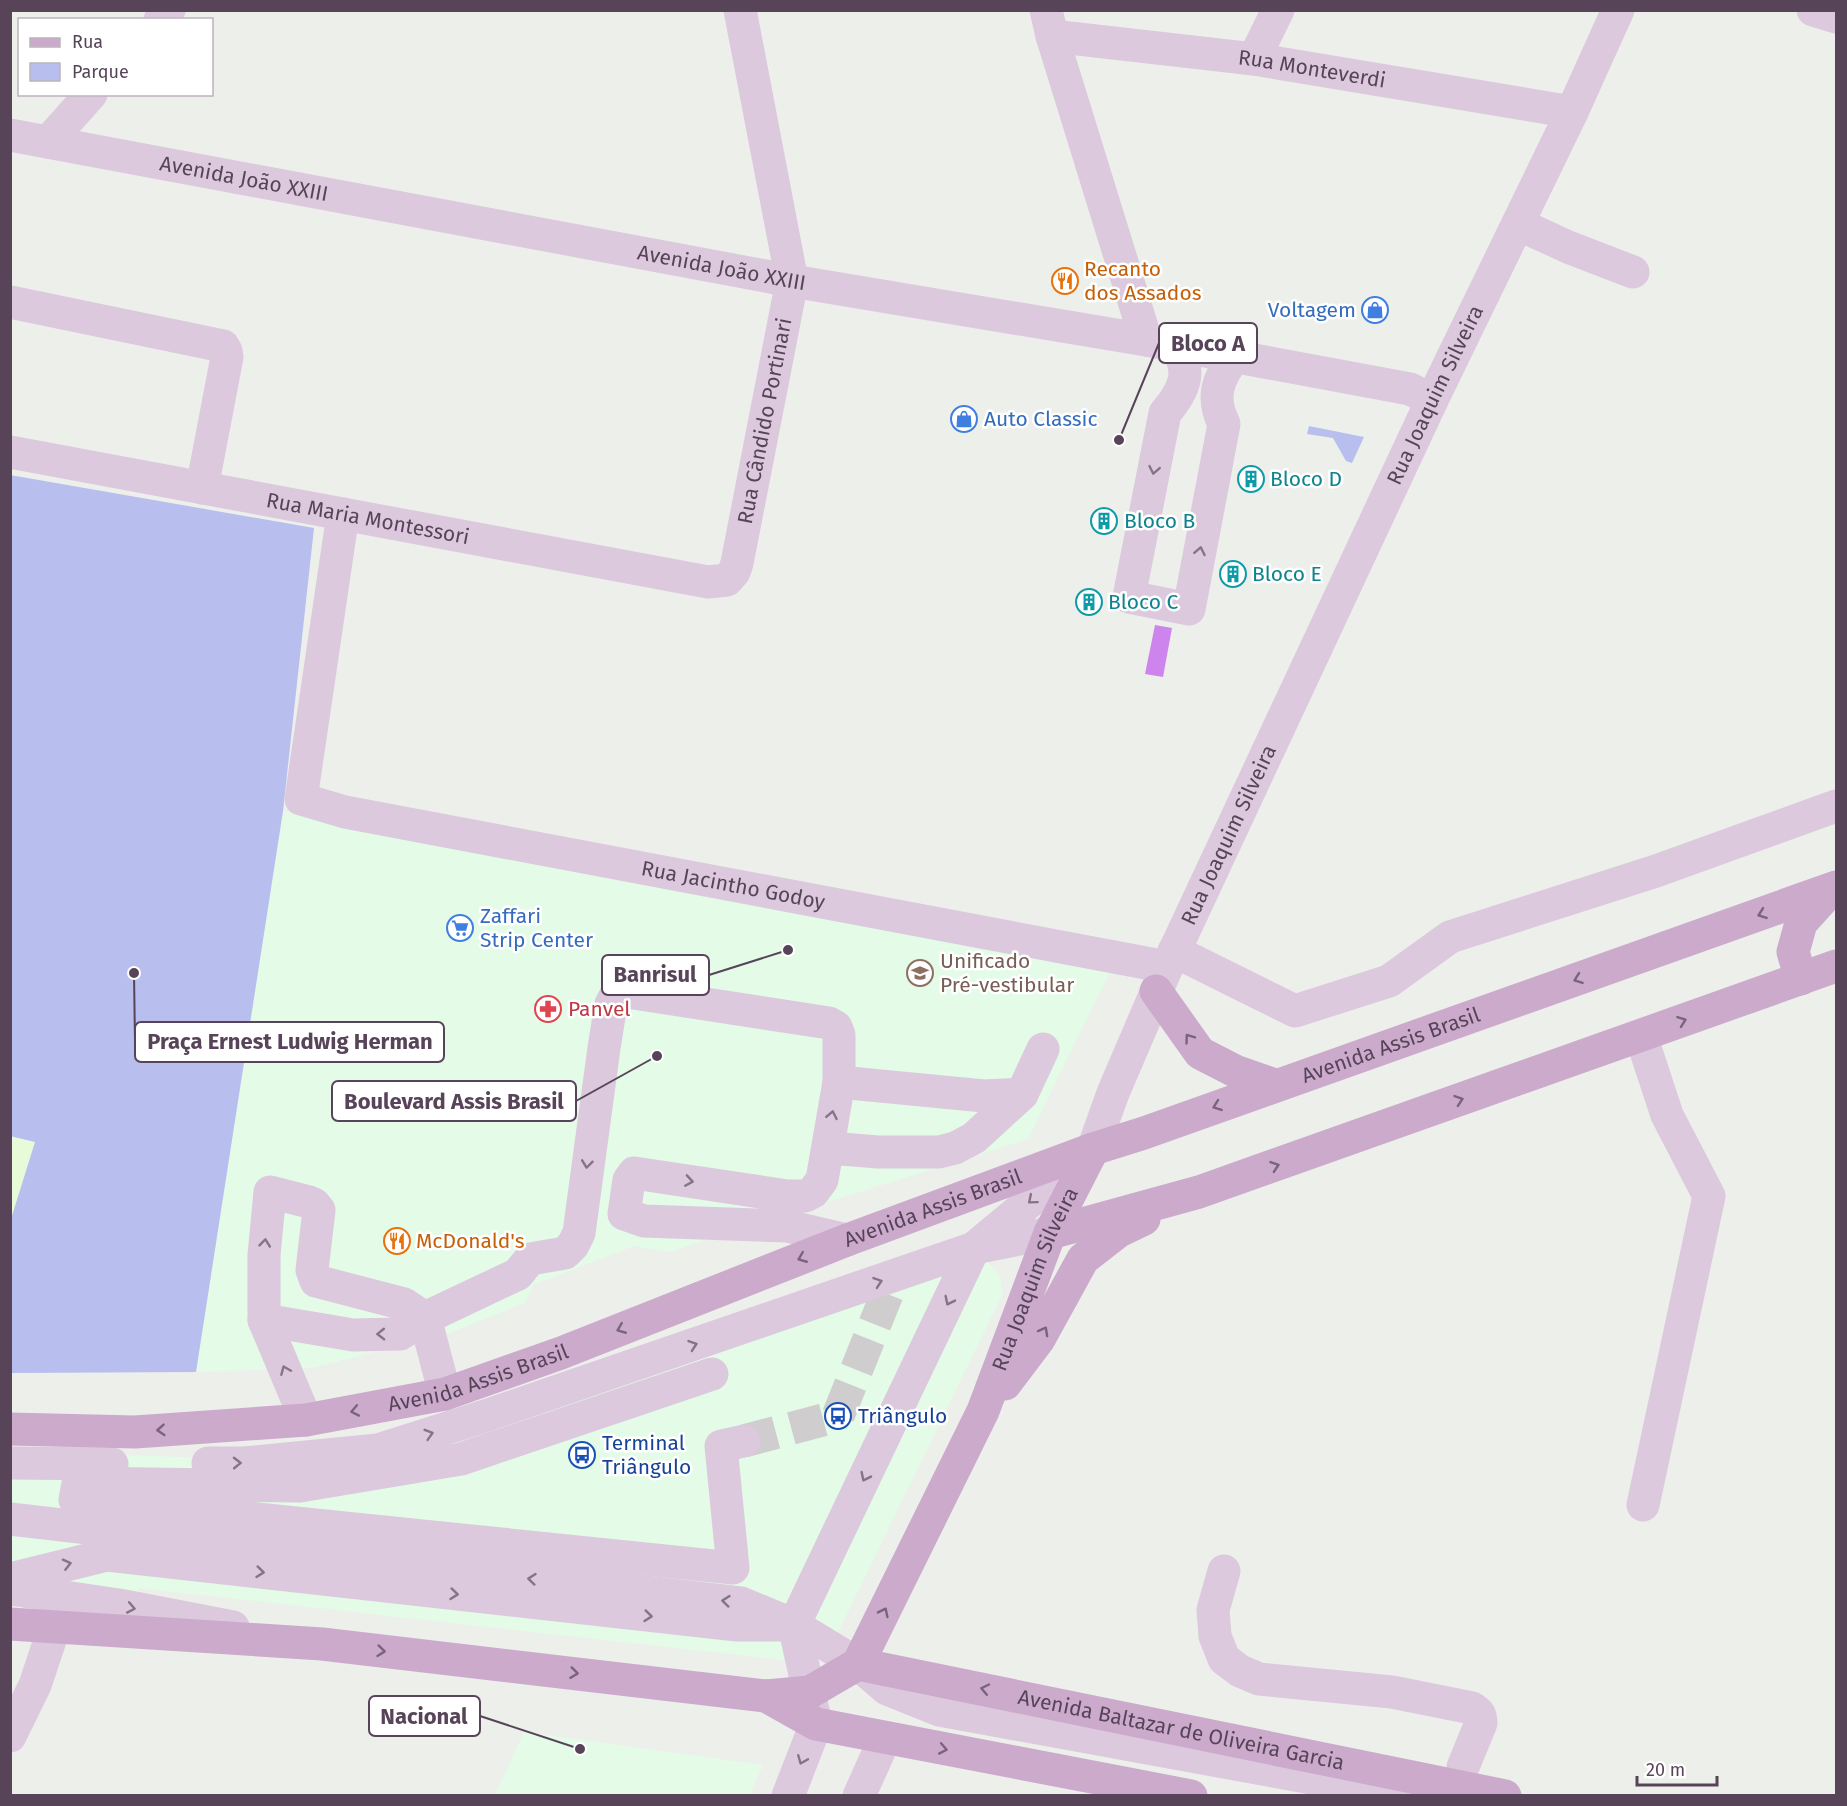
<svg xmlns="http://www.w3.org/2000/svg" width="1847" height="1806" font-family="'Fira Sans',sans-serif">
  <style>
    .commercial { fill: #e3fbe7 }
    .medical { fill: #e7fbd9 }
    .green { fill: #b8beee }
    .water { fill: #cd84ec }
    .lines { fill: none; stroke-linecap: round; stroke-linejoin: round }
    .minor-tunnel { stroke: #cfcdce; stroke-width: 33; stroke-dasharray: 33 16; stroke-linecap: butt }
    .minor { stroke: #dcc9dd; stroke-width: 33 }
    .major { stroke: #cbaacc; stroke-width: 33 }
    .oneway { stroke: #867387 }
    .oneway2 { stroke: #7a637c }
    .labels { text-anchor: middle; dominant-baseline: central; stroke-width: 5; stroke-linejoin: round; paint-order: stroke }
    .street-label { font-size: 21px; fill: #584459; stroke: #fff }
    .food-label { font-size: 21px; fill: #c56008; stroke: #fff; text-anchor: start }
    .shop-label { font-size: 21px; fill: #366cbe; stroke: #fff; text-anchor: start }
    .culture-label { font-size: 21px; fill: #0d838f; stroke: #fff; text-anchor: start }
    .education-label { font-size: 21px; fill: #785e54; stroke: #fff; text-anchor: start }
    .health-label { font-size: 21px; fill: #be3a42; stroke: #fff; text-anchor: start }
    .transit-label { font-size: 21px; fill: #164399; stroke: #fff; text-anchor: start }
    .leader { fill: none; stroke: #584459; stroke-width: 2 }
    .callout-dot { fill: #584459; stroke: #fff; stroke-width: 2 }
    .callout { fill: #fff; stroke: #584459; stroke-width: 2 }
    .callout-label { font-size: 22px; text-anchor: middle; font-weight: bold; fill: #584459 }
  </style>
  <rect width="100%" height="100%" fill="#edefeb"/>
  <path class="commercial" d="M283 811 1110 972 1028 1139 669 1252 634 1246 533 1285 525 1303 449 1333 312 1368 196 1372Z
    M974 1248 999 1274 1003 1293 831 1647 784 1660 139 1588 137 1607 11 1594V1451L211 1458 427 1429Z
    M524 1732 763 1765 750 1795H495Z"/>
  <path class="medical" d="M11 1136 35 1142 11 1219Z"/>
  <path class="green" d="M1309 426 1364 437 1352 463 1346 461 1333 438 1307 434Z
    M10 475 314 528 283 811 196 1372 11 1373V1219L35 1142 10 1136Z"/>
  <path class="water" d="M1155 625 1172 628 1163 677 1145 674Z"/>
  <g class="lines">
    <path class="minor-tunnel" d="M744 1441 838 1416 891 1284"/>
    <g class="minor">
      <path d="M1046 10 1052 36 1146 340"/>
      <path d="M1813 10 1836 17"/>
      <path d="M160 20 169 10"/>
      <path id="s1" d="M1052 36 1254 59 1572 112"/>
      <path d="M1254 59 1278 10"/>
      <path id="s2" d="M10 135 792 281 1146 340 1410 389 1432 400"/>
      <path d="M48 142 91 94"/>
      <path d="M1518 224 1568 247 1633 272"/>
      <path d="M10 302 223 346 226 351 227 357 202 488"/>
      <path d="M1174 345C1194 370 1184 391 1165 413L1129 597 1189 609 1224 424C1211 398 1217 378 1235 357"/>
      <path id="s3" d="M10 452 708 582 727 580 734 572 737 563 792 281 740 10"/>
      <path id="s4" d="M343 514 301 799 345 812 1167 967"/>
      <path d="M1174 951 1295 1011 1389 981 1450 937 1656 871 1836 806"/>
      <path d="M1641 1036 1667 1115 1709 1196 1643 1505"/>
      <path d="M839 1082 984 1096 1022 1094"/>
      <path d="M829 1148 878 1152H939L955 1148 974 1138 1022 1094 1043 1049"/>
      <path d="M264 1320 306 1420"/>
      <path d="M712 1374 461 1459 300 1486 78 1483 75 1500 733 1568 721 1446 744 1441"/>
      <path d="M445 1394 425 1318 404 1304 316 1281 312 1270 319 1210 314 1204 309 1202 270 1192 264 1255V1320L353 1335 400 1334 425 1318 518 1274 530 1259 565 1253 573 1245 579 1233 604 1048 611 1004 617 993 627 992 829 1023 836 1027 839 1035V1082L822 1180 813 1192 805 1196H787L634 1173 629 1180 624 1214 644 1221 787 1226 847 1240"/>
      <path d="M10 1463 112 1464"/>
      <path d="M208 1463H244L378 1450 485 1416 974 1248 1050 1233"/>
      <path id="s5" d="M10 1519 741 1603 794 1625 974 1248 1093 1149 1113 1093 1167 967 1432 400 1572 112 1618 10"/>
      <path d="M1224 1571 1213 1610 1215 1636 1224 1659 1240 1671 1259 1679 1392 1692 1472 1708C1479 1712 1481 1715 1481 1723L1463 1767"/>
      <path d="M10 1579 107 1555 737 1625H794L858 1664 887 1689 939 1710 1410 1796"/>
      <path d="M10 1589 119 1605 233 1627"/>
      <path d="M10 1736 35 1685 54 1628"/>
      <path d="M788 1796 816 1724 794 1625"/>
      <path d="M859 1796 885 1738"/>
    </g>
    <g class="major">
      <path d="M1801 979 1793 952 1801 923 1829 892"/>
      <path d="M1156 991 1200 1053 1235 1071 1275 1085"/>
      <path d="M1050 1233 1199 1192 1836 966"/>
      <path d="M1005 1384 1039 1339 1083 1259 1119 1231 1144 1219"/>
      <path id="s6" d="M10 1429 135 1432 306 1420 445 1394 561 1353 847 1240 1093 1149 1144 1133 1836 887"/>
      <path d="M10 1624 322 1644 766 1696 810 1692 858 1664"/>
      <path id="s7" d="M858 1664 1505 1796"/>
      <path id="s8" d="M858 1664 983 1411 1050 1233 1093 1149"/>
      <path d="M766 1696 816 1724 1191 1796"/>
    </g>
  </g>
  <defs><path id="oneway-chevron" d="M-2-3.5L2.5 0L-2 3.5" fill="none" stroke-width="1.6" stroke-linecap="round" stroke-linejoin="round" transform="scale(1.5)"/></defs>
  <g class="oneway">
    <use href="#oneway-chevron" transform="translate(1154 470) rotate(101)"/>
    <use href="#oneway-chevron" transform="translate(1200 551) rotate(-79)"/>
    <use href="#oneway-chevron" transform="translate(832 1115) rotate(-79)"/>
    <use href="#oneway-chevron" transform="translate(587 1164) rotate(97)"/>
    <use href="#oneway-chevron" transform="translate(689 1181) rotate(9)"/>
    <use href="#oneway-chevron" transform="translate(1032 1200) rotate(140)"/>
    <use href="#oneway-chevron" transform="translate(265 1243) rotate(-84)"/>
    <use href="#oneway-chevron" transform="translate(878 1282) rotate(-19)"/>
    <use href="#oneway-chevron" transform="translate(949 1301) rotate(116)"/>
    <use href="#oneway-chevron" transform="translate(381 1334) rotate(179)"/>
    <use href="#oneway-chevron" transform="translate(693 1345) rotate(-19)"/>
    <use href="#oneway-chevron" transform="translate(285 1370) rotate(-113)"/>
    <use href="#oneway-chevron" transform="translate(429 1434) rotate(-17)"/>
    <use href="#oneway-chevron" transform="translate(237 1463) rotate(-1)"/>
    <use href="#oneway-chevron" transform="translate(865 1477) rotate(116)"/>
    <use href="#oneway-chevron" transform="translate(67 1564) rotate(-14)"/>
    <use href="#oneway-chevron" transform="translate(260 1572) rotate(6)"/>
    <use href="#oneway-chevron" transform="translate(532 1579) rotate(-174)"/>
    <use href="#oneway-chevron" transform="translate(454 1594) rotate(6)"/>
    <use href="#oneway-chevron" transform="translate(726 1601) rotate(-174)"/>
    <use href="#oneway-chevron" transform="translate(131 1608) rotate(11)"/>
    <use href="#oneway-chevron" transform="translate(648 1616) rotate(6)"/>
    <use href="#oneway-chevron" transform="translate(802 1760) rotate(112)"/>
  </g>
  <g class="oneway2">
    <use href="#oneway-chevron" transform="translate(1762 914) rotate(160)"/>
    <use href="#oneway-chevron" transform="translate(1578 979) rotate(160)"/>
    <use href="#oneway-chevron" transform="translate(1682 1021) rotate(-20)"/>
    <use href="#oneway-chevron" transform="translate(1189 1038) rotate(-126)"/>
    <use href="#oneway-chevron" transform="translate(1459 1100) rotate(-19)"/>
    <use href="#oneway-chevron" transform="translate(1217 1106) rotate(160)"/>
    <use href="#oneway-chevron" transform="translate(1275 1166) rotate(-19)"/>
    <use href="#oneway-chevron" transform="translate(802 1258) rotate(158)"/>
    <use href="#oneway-chevron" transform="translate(621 1329) rotate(158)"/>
    <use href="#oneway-chevron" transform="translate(1044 1331) rotate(-61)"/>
    <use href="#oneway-chevron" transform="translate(355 1411) rotate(169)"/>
    <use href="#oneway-chevron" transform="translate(161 1430) rotate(176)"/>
    <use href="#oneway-chevron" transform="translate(884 1612) rotate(-64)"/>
    <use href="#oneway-chevron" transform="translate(381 1651) rotate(6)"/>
    <use href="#oneway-chevron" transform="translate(574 1673) rotate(7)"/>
    <use href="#oneway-chevron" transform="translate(985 1689) rotate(-168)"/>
    <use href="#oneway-chevron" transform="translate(943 1749) rotate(11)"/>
  </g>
  <defs>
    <symbol id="restaurant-ring" viewBox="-11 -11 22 22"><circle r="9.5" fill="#fff" stroke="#e8710a" stroke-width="1.5"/><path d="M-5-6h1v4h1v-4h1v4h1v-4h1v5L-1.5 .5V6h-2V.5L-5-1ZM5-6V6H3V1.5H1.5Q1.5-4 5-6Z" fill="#e8710a"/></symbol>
    <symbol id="shop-ring" viewBox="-11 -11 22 22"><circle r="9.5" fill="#fff" stroke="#3f7fe0" stroke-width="1.5"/><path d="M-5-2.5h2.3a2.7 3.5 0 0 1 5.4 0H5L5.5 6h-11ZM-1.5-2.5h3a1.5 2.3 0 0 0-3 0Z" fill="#3f7fe0"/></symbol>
    <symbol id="building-ring" viewBox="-11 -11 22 22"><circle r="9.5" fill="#fff" stroke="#0f9aa8" stroke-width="1.5"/><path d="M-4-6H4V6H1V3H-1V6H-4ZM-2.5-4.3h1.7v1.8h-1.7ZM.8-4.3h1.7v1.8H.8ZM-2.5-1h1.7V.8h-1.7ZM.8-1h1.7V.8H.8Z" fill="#0f9aa8"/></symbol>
    <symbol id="supermarket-ring" viewBox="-11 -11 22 22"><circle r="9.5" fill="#fff" stroke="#3f7fe0" stroke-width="1.5"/><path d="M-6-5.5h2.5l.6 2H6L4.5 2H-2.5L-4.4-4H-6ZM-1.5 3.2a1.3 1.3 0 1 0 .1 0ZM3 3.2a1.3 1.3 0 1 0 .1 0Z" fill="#3f7fe0"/></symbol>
    <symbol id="school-ring" viewBox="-11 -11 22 22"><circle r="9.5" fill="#fff" stroke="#8d6e63" stroke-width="1.5"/><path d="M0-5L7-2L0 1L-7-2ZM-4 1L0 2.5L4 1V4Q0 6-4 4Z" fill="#8d6e63"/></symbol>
    <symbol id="pharmacy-ring" viewBox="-11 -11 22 22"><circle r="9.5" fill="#fff" stroke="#e0444e" stroke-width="1.5"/><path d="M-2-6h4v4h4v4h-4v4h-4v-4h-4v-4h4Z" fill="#e0444e"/></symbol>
    <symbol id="bus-ring" viewBox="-11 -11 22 22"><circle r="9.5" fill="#fff" stroke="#1a4fb4" stroke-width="1.5"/><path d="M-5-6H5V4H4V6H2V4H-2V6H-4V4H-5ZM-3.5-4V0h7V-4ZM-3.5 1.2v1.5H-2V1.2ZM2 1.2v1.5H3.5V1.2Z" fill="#1a4fb4"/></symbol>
  </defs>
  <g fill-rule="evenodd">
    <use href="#restaurant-ring" x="1050" y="266" width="30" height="30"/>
    <use href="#shop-ring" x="1360" y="295" width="30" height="30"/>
    <use href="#shop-ring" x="949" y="404" width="30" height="30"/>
    <use href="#building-ring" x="1236" y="464" width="30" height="30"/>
    <use href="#building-ring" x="1089" y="506" width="30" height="30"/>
    <use href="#building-ring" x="1218" y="559" width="30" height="30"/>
    <use href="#building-ring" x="1074" y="587" width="30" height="30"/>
    <use href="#supermarket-ring" x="445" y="913" width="30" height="30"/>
    <use href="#school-ring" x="905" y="958" width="30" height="30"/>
    <use href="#pharmacy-ring" x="533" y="994" width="30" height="30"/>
    <use href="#restaurant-ring" x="382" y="1226" width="30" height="30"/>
    <use href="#bus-ring" x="823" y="1401" width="30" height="30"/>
    <use href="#bus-ring" x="567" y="1440" width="30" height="30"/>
  </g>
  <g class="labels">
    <g class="street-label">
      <text stroke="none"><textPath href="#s1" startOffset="262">Rua Monteverdi</textPath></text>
      <text stroke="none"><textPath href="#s2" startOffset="238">Avenida João XXIII</textPath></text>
      <text stroke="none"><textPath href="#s2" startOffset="724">Avenida João XXIII</textPath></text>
      <text stroke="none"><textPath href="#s5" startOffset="2194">Rua Joaquim Silveira</textPath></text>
      <text stroke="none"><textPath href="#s3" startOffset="894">Rua Cândido Portinari</textPath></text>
      <text stroke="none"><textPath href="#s3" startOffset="364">Rua Maria Montessori</textPath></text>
      <text stroke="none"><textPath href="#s5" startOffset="1708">Rua Joaquim Silveira</textPath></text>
      <text stroke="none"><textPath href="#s4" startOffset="729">Rua Jacintho Godoy</textPath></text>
      <text stroke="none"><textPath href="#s6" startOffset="1446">Avenida Assis Brasil</textPath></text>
      <text stroke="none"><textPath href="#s6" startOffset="960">Avenida Assis Brasil</textPath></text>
      <text stroke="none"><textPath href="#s8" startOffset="424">Rua Joaquim Silveira</textPath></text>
      <text stroke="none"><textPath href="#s6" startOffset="474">Avenida Assis Brasil</textPath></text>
      <text stroke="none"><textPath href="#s7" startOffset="330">Avenida Baltazar de Oliveira Garcia</textPath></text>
    </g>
    <g class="food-label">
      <text x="1084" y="269">Recanto<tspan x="1084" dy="24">dos Assados</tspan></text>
      <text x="416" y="1241">McDonald's</text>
    </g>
    <g class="shop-label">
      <text x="1356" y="310" text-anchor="end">Voltagem</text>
      <text x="984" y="419">Auto Classic</text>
      <text x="480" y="916">Zaffari<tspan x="480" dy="24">Strip Center</tspan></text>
    </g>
    <g class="culture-label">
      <text x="1270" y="479">Bloco D</text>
      <text x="1124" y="521">Bloco B</text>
      <text x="1252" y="574">Bloco E</text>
      <text x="1108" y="602">Bloco C</text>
    </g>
    <g class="education-label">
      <text x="940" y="961">Unificado<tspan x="940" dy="24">Pré-vestibular</tspan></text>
    </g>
    <g class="health-label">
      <text x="568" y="1009">Panvel</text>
    </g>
    <g class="transit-label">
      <text x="858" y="1416">Triângulo</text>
      <text x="602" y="1443">Terminal<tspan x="602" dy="24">Triângulo</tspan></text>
    </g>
  </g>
  <path class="leader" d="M1119 440L1159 343M788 950L709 975M134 973L135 1042M657 1056L576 1101M580 1749L480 1716"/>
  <g class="callout-dot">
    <circle cx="1119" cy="440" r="6"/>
    <circle cx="788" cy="950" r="6"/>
    <circle cx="134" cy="973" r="6"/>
    <circle cx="657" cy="1056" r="6"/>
    <circle cx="580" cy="1749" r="6"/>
  </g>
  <g class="callout">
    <rect x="1159" y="323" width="98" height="40" rx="6"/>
    <rect x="602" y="955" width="107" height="40" rx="6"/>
    <rect x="135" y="1022" width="309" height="40" rx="6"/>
    <rect x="332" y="1081" width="244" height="40" rx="6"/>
    <rect x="369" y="1696" width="111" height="40" rx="6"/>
  </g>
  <g class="callout-label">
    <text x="1208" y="351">Bloco A</text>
    <text x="655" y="982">Banrisul</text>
    <text x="290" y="1049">Praça Ernest Ludwig Herman</text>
    <text x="454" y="1109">Boulevard Assis Brasil</text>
    <text x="424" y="1724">Nacional</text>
  </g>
  <rect width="1847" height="1806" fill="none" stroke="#584459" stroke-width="24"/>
  <rect x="18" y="18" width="195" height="78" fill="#ffffff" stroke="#bcb4bd" stroke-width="1.5"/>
  <rect x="30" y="38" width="30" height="9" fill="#cbaacc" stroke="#bcb4bd" stroke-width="1.5"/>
  <text x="72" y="48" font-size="18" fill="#584459">Rua</text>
  <rect x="30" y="63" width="30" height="18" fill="#b8beee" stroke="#bcb4bd" stroke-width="1.5"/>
  <text x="72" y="78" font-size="18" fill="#584459">Parque</text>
  <path d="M1637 1776v9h80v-9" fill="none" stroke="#584459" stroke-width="3"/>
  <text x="1646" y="1776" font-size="18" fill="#584459" stroke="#ffffff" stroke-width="4.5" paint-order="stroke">20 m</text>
</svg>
